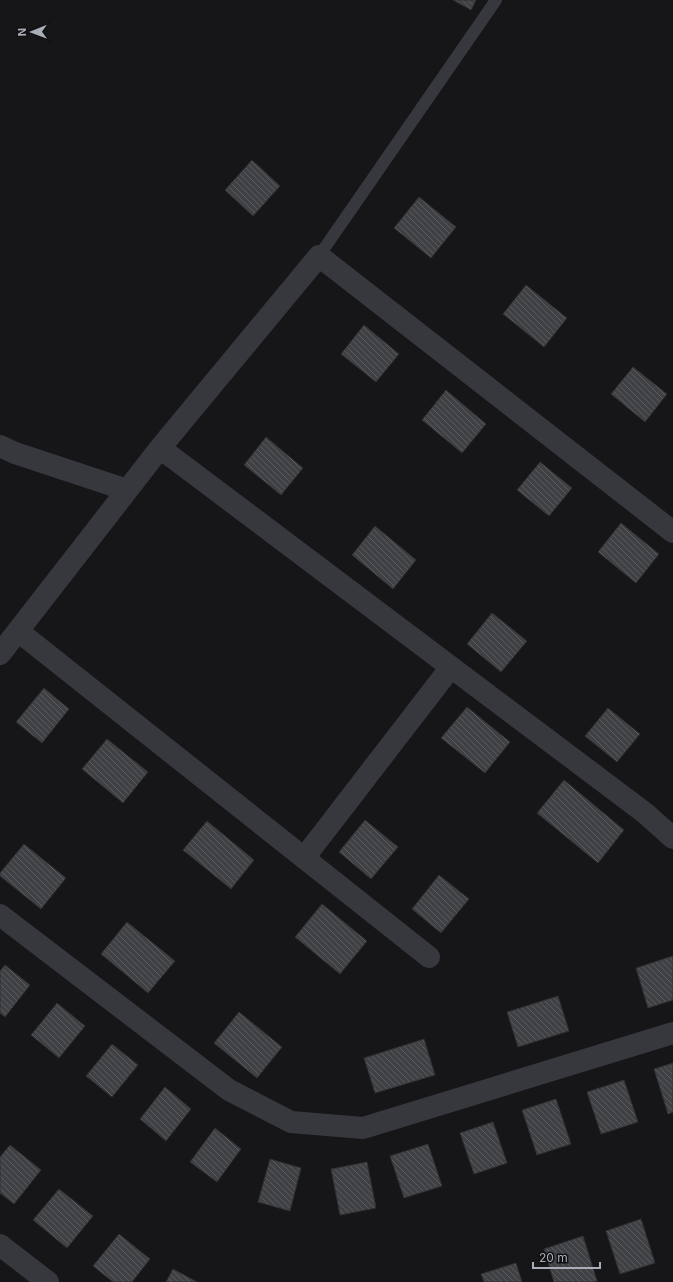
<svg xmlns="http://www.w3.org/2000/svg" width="673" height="1282" font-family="Inter,sans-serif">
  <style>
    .building { fill: url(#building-back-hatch); stroke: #303034 }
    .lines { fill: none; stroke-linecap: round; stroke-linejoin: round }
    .lane { stroke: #37383d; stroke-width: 12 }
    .street { stroke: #37383d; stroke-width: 22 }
  </style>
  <defs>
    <pattern id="building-back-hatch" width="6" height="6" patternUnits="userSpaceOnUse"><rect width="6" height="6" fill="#404145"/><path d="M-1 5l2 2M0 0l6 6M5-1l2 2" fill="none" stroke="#595a5e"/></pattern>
  </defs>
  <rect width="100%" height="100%" fill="#161618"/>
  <path class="building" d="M453 0H476L471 10Z
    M252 160 280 186 253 216 225 190Z
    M419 197 456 227 431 258 394 228Z
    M526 285 567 318 544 347 503 314Z
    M364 325 399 354 376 382 341 354Z
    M633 367 667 394 645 422 611 394Z
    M446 390 486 424 462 453 422 420Z
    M266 437 303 468 281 495 244 465Z
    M540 462 572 488 549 516 517 490Z
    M621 523 659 554 636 583 598 552Z
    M375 526 416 560 393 589 352 555Z
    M492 613 527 641 501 672 467 644Z
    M44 688 69 709 42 743 16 722Z
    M467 707 510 742 485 773 441 738Z
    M608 708 640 734 617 762 585 736Z
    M107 739 148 772 123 803 82 769Z
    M564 780 624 830 598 863 537 813Z
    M365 820 398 847 371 879 339 852Z
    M207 821 254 860 231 889 183 850Z
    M24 844 66 878 41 909 0 876V873Z
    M439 875 469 899 441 933 412 909Z
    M322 904 367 941 340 974 295 937Z
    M127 922 175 961 148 993 101 954Z
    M673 956V1000L648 1008 636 968Z
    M5 965 30 985 5 1017 0 1013V971Z
    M558 996 569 1031 518 1047 507 1012Z
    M57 1003 85 1026 59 1058 31 1035Z
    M239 1012 282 1047 257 1078 214 1043Z
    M424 1039 435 1075 375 1093 364 1058Z
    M112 1044 138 1065 112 1097 86 1076Z
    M673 1063V1112L668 1114 654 1069Z
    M624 1080 638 1122 601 1134 587 1092Z
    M165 1087 191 1109 166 1141 140 1119Z
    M556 1099 571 1144 537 1155 522 1110Z
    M493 1122 507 1163 474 1174 460 1133Z
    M215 1128 241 1149 217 1182 190 1162Z
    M428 1144 442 1186 404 1198 390 1156Z
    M10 1145 41 1170 14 1204 0 1193V1157Z
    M270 1159 301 1168 290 1211 258 1202Z
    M367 1162 376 1208 340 1215 331 1169Z
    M59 1189 93 1216 67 1248 33 1220Z
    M641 1219 655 1263 620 1274 606 1231Z
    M119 1234 150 1259 132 1282H113L93 1266Z
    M583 1236 597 1281 593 1282H554L544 1249Z
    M516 1263 522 1282H484L481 1274Z
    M173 1269 197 1282H166Z"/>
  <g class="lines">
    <path class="lane" d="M319 256 496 0"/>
    <path class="street" d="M0 446 15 453 127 490
      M160 448 645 813 673 838
      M18 631 429 957
      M0 654 160 448 319 256 673 532
      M304 858 451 667
      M0 915 229 1090 291 1122 363 1128 673 1033
      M0 1245 48 1282"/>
  </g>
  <g transform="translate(32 32) rotate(269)" stroke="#111113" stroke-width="3" paint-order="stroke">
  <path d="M0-3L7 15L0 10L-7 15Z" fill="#a8adb8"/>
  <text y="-6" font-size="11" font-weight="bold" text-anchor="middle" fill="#a8adb8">N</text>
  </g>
  <path d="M533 1262v6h67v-6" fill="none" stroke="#a8adb8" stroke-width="2"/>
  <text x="539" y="1262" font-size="12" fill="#a8adb8" stroke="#111113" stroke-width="3" paint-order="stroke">20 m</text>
</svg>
